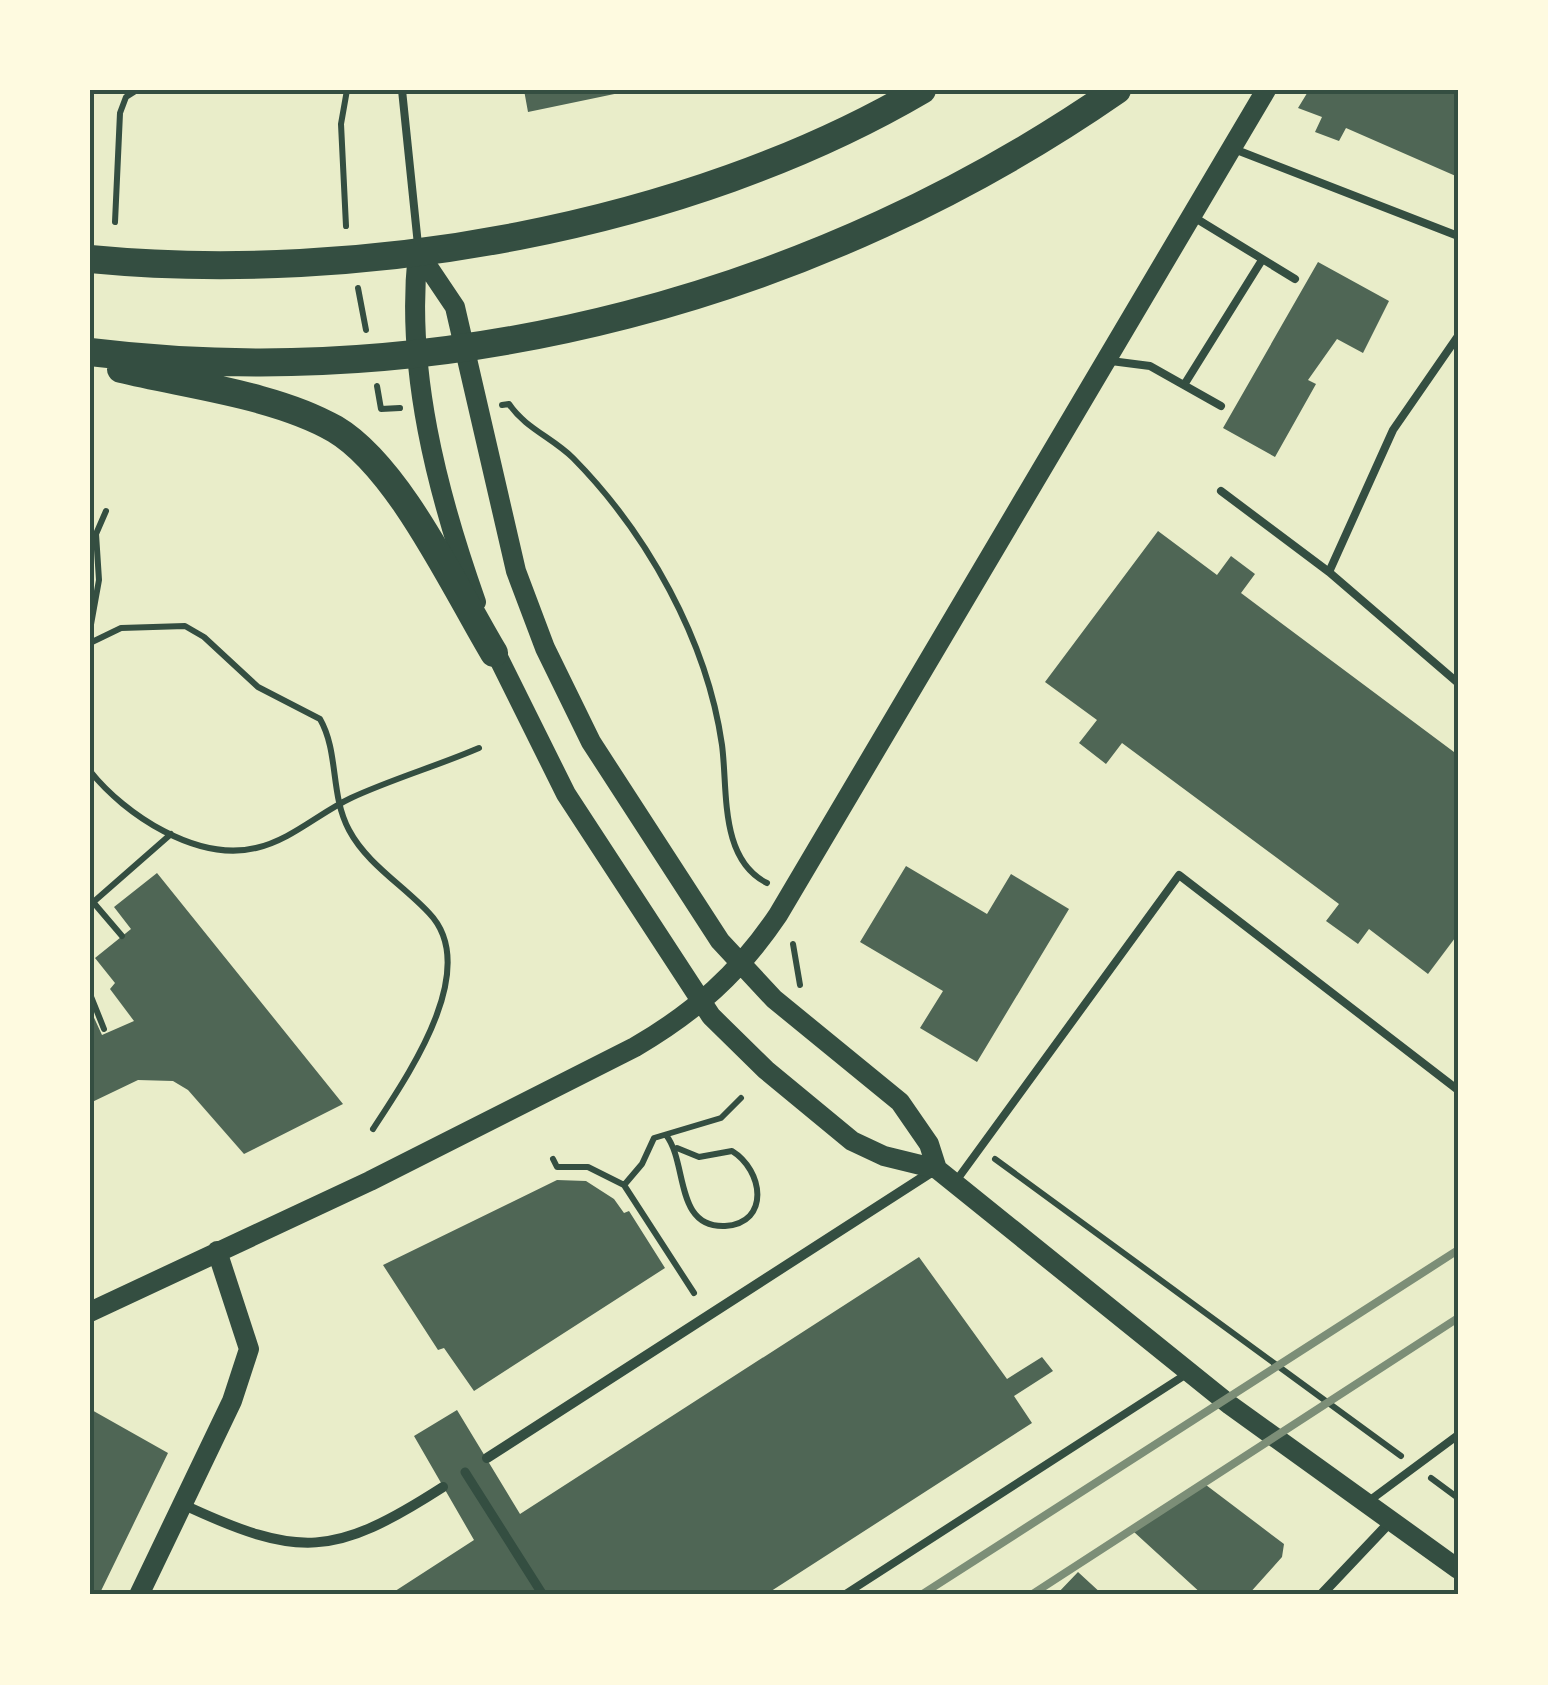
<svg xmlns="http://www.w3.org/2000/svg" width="1548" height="1685" font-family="'Work Sans',sans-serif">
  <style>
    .building { fill: #4f6655 }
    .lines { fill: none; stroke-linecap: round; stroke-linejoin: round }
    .path { stroke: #344e41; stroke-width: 6 }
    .service { stroke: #344e41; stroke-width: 8 }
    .pedestrian { stroke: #344e41; stroke-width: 9 }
    .minor { stroke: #344e41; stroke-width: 10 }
    .secondary { stroke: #344e41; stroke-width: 20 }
    .trunk { stroke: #344e41; stroke-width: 28 }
    .rail { stroke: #7c8e77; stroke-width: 8 }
    .neatline { fill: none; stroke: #344e41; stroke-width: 4 }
  </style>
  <rect width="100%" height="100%" fill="#e9edc9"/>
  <path class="building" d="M524 90H624V92L528 112Z
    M1309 90H1458V177L1346 128 1339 141 1315 132 1322 117 1298 108Z
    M1318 262 1389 301 1363 353 1337 339 1308 380 1316 384 1275 457 1223 428Z
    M1158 531 1217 575 1231 556 1255 574 1241 593 1458 755V934L1428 974 1369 929 1358 944 1326 921 1339 904 1122 743 1106 764 1079 743 1097 720 1045 682Z
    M906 866 987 914 1011 874 1069 909 977 1062 920 1028 943 991 860 942Z
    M157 873 343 1104 244 1154 188 1090 173 1081 138 1080 90 1103V1009L102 1035 134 1021 110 989 115 983 95 958 131 929 114 907Z
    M557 1180 586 1181 614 1199 624 1213 629 1211 665 1268 474 1391 444 1348 438 1350 383 1265Z
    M919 1257 1007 1379 1042 1357 1053 1371 1014 1396 1032 1423 765 1595H389L474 1540 414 1436 457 1410 520 1514Z
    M90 1409 168 1453 99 1595H90Z
    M1206 1485 1284 1544 1282 1557 1248 1595H1203L1134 1532Z
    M1078 1572 1103 1595H1056Z"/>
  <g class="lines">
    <path class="path" d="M115 222 120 113 126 97 137 90
      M346 226 341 124 347 90
      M358 288 366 330
      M377 386 381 409 400 408
      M502 405 509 404C525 428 553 438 573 458 647 533 707 640 722 745 728 790 719 859 767 883
      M90 630 99 580 96 534 106 511
      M90 643 121 628 185 626 204 637 258 687 320 719C339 752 330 795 349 830 367 864 403 885 429 913 483 969 406 1078 373 1129
      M90 771C125 815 197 862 256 848 291 840 319 813 351 798 392 779 437 766 479 748
      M93 902 122 936
      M90 905 171 834
      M793 944 800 985
      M90 994 104 1029
      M666 1135C688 1163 674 1228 725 1226 771 1223 763 1170 732 1151L699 1157 677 1148
      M553 1159 557 1167H588L624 1185 694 1293
      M995 1159 1401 1456
      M625 1184 642 1164 654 1138 721 1118 741 1098
      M1431 1478 1458 1498"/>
    <path class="service" d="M402 90 418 245
      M1234 149 1458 236
      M1192 216 1295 279
      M1111 361 1150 366 1221 406
      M1184 385 1262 260
      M1221 491 1329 572 1458 683
      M1329 572 1393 430 1458 336
      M956 1181 1179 875 1458 1090
      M1369 1501 1458 1435
      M844 1595 1185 1375"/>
    <path class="pedestrian" d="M465 1472 543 1595"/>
    <path class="minor" d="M487 1458 936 1169
      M182 1504C300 1559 334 1557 443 1487
      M1321 1595 1391 1521"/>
    <path class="secondary" d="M418 252C405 369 437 492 476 602
      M418 252 455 307 516 571 545 648 591 742 720 941 774 999 900 1102 929 1144 937 1169
      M491 643 566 794 711 1016 766 1070 852 1141 884 1156 937 1169 1230 1405 1458 1569
      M90 1312 370 1181 635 1047C695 1012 739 973 778 915L1266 90
      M139 1595 232 1401 249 1349 217 1251"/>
    <path class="trunk" d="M90 259C359 285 687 228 922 90
      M90 352C450 396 820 296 1117 90
      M121 369C187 385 276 395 335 429 399 467 455 588 494 653"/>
    <path class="rail" d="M921 1595 1458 1250
      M1031 1595 1458 1318"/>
  </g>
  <rect width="1548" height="1685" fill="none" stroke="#fefae0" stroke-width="185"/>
  <rect x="92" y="92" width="1364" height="1500" class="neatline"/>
</svg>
